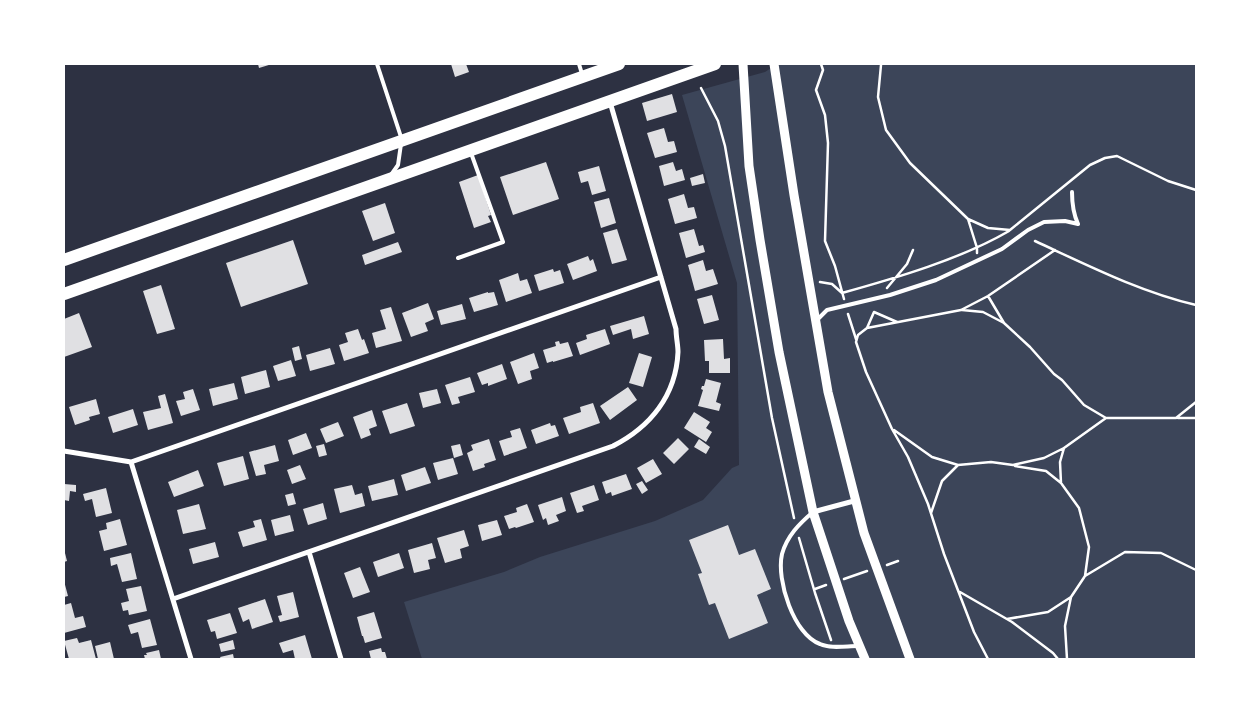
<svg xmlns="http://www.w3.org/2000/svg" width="1260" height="723" font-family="'Playfair Display',serif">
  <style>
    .green { fill: #3c4559 }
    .building { fill: #e0e0e3 }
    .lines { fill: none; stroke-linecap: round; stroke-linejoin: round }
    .path { stroke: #fff; stroke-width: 2.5 }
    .service { stroke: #fff; stroke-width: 4 }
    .minor { stroke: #fff; stroke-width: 5 }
    .tertiary { stroke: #fff; stroke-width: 9 }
    .primary { stroke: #fff; stroke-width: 12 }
  </style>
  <rect width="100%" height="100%" fill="#2d3142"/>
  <path class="green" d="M777 64H1196V659H422L404 602 504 572 540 557 655 521 703 500 732 468 739 465 737 283 682 95 765 72Z"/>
  <path class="building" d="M258 64H272L259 68Z
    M451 64H466L469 72 455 77Z
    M672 94 677 112 647 121 642 103Z
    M664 128 668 142 674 141 677 152 655 158 647 133Z
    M546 162 559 199 513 215 500 177Z
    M673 162 676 171 682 169 685 180 664 186 659 166Z
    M599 166 606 191 592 195 588 181 581 183 578 172Z
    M703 174 705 183 692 186 690 178Z
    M478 175 491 215 488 216 491 222 474 228 459 182Z
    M684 194 688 208 694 207 697 218 675 224 668 199Z
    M609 198 616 223 601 228 594 202Z
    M385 203 395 233 373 241 362 211Z
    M617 229 627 260 612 264 603 233Z
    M694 229 699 246 703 245 705 252 686 258 679 233Z
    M293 240 308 284 241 307 226 263Z
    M398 242 402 252 365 265 362 255Z
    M588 256 590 261 593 259 597 271 573 280 567 264Z
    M703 260 706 271 713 269 718 284 695 291 688 265Z
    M553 269 554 272 560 270 564 283 539 291 534 275Z
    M518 273 520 281 527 279 532 293 506 302 499 280Z
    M161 285 175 329 157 334 143 291Z
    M488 292V293L494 292 498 305 474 312 469 298Z
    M712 295 719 320 704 324 697 299Z
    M428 303 434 319 425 323 428 331 411 337 402 313Z
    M462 304 466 319 441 325 437 311Z
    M391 307 402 341 376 348 372 333 386 329 380 310Z
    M79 313 92 347 64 357V319Z
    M644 316 649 334 633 339 631 329 613 335 610 326Z
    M358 329 362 340 364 339 369 353 344 361 339 345 348 342 345 333Z
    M605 329 610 344 580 355 576 343 587 339 586 335Z
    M723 339 724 359 730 358V373H709V361H705L704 340Z
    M559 341 560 344 568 342 573 356 553 362V361L547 363 543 350 556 346 555 342Z
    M299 346 302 359 295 361 292 348Z
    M330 348 335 364 310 371 306 355Z
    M534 353 539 368 530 371 532 379 518 384 510 362Z
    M639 353 652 357 643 387 629 383Z
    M291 360 296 376 278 381 273 366Z
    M502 364 507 379 488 386V383L482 385 477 373Z
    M266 370 270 387 245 394 241 377Z
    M470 377 475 392 458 397 460 403 452 405 445 385Z
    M706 379 721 383 716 402 721 404 719 411 698 406 703 390 701 389 702 386H704Z
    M234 383 238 399 213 406 209 389Z
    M628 387 637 400 610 420 600 406Z
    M193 389 200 410 181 416 176 401 185 399 183 392Z
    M437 389 441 403 423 408 419 393Z
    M165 394 173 423 148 430 143 412 161 408 158 396Z
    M96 399 100 414 89 417 90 420 75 425 69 407Z
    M407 403 415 426 390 434 382 411Z
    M593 403 600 423 569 434 563 418 581 412 580 407Z
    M133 409 138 425 113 433 108 417Z
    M372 410 377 426 369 429 371 435 361 439 353 417Z
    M694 412 710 422 706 428 712 432 706 442 684 428Z
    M338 422 344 436 326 443 320 429Z
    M550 423 551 426 555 425 559 436 536 444 531 430Z
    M520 428 527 448 504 456 499 441 512 437 510 431Z
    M306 433 312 448 293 455 288 440Z
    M678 438 689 449 674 464 663 453Z
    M489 439 496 460 484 464 485 467 473 471 467 453 473 450 471 445Z
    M699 439 710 447 706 454 694 447Z
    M324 444 327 455 319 457 316 446Z
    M460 444 463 455 454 458 451 446Z
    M275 445 279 461 264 465 266 474 256 476 249 452Z
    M243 456 249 479 224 486 217 463Z
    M453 458 458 474 438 480 433 463Z
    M653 459 662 474 646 483 637 468Z
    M300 465 306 479 292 484 287 470Z
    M425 467 431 483 406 491 401 475Z
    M198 470 204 486 174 497 168 482Z
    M626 474 632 489 612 496 611 492 606 494 602 482Z
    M394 479 398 495 372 501 368 486Z
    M642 481 648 490 642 494 636 484Z
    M64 484 76 485V492L70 491 69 501 64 500Z
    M352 485 355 495 362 493 365 506 340 513 334 489Z
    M594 485 599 500 582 506 584 511 577 513 570 493Z
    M106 488 112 513 96 517 92 499 85 501 83 494Z
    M293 493 296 504 288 506 285 495Z
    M562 497 566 511 556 515 559 521 548 525 546 518 543 520 538 505Z
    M323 503 327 519 308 525 303 509Z
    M199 504 206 529 183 534 177 510Z
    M527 504 534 522 516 528 515 527 509 529 504 516 517 512 516 508Z
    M290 515 294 531 275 536 271 520Z
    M120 519 127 545 104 551 99 531 107 529 106 523Z
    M261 519 267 540 243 547 238 532 255 527 253 521Z
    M497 520 502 535 482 541 478 525Z
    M728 525 739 555 755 549 771 589 757 595 768 623 729 639 715 603 709 605 698 574 702 573 689 540Z
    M464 530 469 546 460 549 462 558 445 563 437 538Z
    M215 542 219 557 193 564 189 549Z
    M432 543 436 558 428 560 430 569 414 573 408 550Z
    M64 549 67 561 64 562Z
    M131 553 137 579 122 582 117 564 111 566 110 558Z
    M399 553 404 568 378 577 373 562Z
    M360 567 370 592 353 598 344 573Z
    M64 581 68 596 64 597Z
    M141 586 147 611 129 615 128 610 123 611 121 603 129 601 126 589Z
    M293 592 299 617 280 622 278 616 282 615 277 596Z
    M265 599 273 622 252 629 249 619 243 622 238 608Z
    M71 603 75 618 83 616 86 627 64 633V605Z
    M374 612 382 638 365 643 363 636H362L357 617Z
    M230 613 237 633 217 639 215 631 211 632 207 620Z
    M150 619 157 645 142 648 138 632 131 634 128 625Z
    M305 635 312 659H295L293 650 283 653 279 643Z
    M77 638 79 643 91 640 96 659H69L64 641Z
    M233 640 235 649 221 652 219 644Z
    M110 642 114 659H98L95 646Z
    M381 648 382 652H385L387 659H371L369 651Z
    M159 650 161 659H145L144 655H147L146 653Z
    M233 654 234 659H221L220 657Z"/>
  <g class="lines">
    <path class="path" d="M821 64 823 70 816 90 825 115 828 143 825 241 835 266 844 299
      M881 65 878 97 886 130 910 163 968 219 988 228 1010 230 1090 165 1105 158 1117 156 1168 181 1196 190
      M701 88 718 121 725 146 772 418 794 518
      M968 219 977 248V253
      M1035 241C1087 265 1140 292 1196 305
      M820 282 832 284 842 293C896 278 961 259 1009 231
      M887 288 907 264 913 250
      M988 296 1004 323 1030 347 1054 374 1062 380 1084 405 1106 418H1176L1196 402
      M962 310 983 312 1004 323
      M848 314 856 339
      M867 328 874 312 897 322
      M1178 418H1196
      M894 430 932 457 958 465 991 462 1013 465 1044 458 1064 448 1106 418
      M1015 466 1046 471 1061 483 1079 508 1089 547 1085 576
      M1061 483 1060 462 1064 448
      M931 513 942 481 958 465
      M799 538 815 593 831 640
      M887 565 898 561
      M844 579 867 571
      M815 589 826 585
      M960 592 1012 622 1053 653 1058 659
      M1007 619 1048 612 1071 597
      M988 659 974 632 944 554 928 504 908 457 892 429 866 372 856 342 858 335 867 328 961 310 988 296 1055 250
      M1067 659 1065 626 1071 597 1085 576 1125 552 1161 553 1196 570"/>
    <path class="service" d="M377 64 401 137
      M579 64 582 74
      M391 175 398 165 401 144
      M1072 192C1072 204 1073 213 1078 224
      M458 258 503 242 471 153
      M817 320 827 310 890 295 936 280 1002 249 1028 230 1044 222 1065 221 1078 224
      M813 512C799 524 787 536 782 554 776 580 794 635 820 644 831 649 846 646 858 646"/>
    <path class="minor" d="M64 451 131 462 661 277
      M131 462 191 659
      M813 512 854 501
      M309 552 341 659
      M173 599 613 446C650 427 676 396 678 352 678 345 676 337 676 329L610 102"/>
    <path class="tertiary" d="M743 64 749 166 760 240 779 352 813 512 849 621 865 659
      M774 64 794 195 828 392 864 533 910 659"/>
    <path class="primary" d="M64 260 619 64
      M64 294 715 64"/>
  </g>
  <rect width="1260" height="723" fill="none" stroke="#ffffff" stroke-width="130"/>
</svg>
